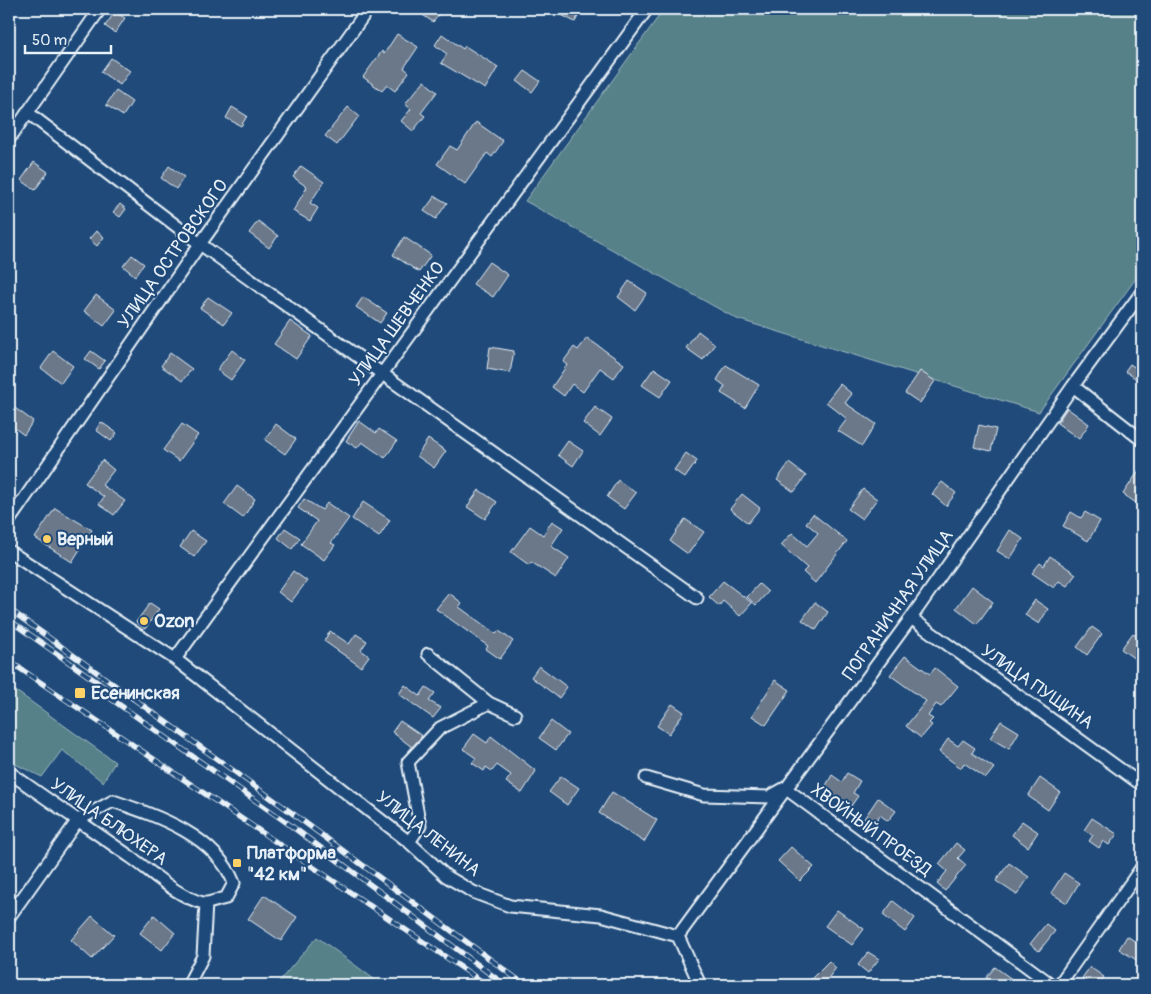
<svg xmlns="http://www.w3.org/2000/svg" width="1151" height="994" font-family="Pangolin,sans-serif">
  <style>
    .green { fill: #568189; stroke: #9fb9c0 }
    .building { fill: #6b788a; stroke: #e8f1f8 }
    .lines { fill: none; stroke-linecap: round; stroke-linejoin: round }
    .minor-casing { stroke: #e8f1f8; stroke-width: 15 }
    .minor { stroke: #1f4a7a; stroke-width: 11 }
    .rail-casing { stroke: #e8f1f8; stroke-width: 5.5 }
    .rail { stroke: #1f4a7a; stroke-width: 4; stroke-dasharray: 11; stroke-linecap: butt }
    .poi-dot { fill: #ffd166; stroke: #1f4a7a; stroke-width: 2 }
    .labels { text-anchor: middle; dominant-baseline: central; stroke-width: 4; stroke-linejoin: round; paint-order: stroke }
    .street-label { font-size: 18px; fill: #e8f1f8; stroke: #1f4a7a }
    .poi-label { font-size: 18px; font-weight: bold; fill: #e8f1f8; stroke: #1f4a7a; text-anchor: start }
  </style>
  <rect width="100%" height="100%" fill="#1f4a7a"/>
  <filter id="ink" filterUnits="userSpaceOnUse"><feTurbulence type="fractalNoise" baseFrequency=".02" numOctaves="2"/><feDisplacementMap in="SourceGraphic" scale="10" xChannelSelector="R" yChannelSelector="G"/><feConvolveMatrix kernelMatrix="1 2 1 2 8 2 1 2 1" color-interpolation-filters="sRGB"/></filter>
  <g filter="url(#ink)">
    <path class="green" d="M664 9H1142V270L1039 412 737 319 525 201Z
      M9 686 115 762 103 782 62 750 42 777 9 761Z
      M317 937 382 985H276Z"/>
    <path class="building" d="M414 9H443L433 22Z
      M550 9H582L575 22Z
      M115 12 125 18 115 33 105 26Z
      M397 34 418 47 404 68 409 72 395 91 387 85 382 91 363 77 382 51 384 54Z
      M442 34 463 49 465 46 498 67 485 89 441 63 447 54 435 45Z
      M111 58 130 71 120 85 101 72Z
      M525 71 540 81 532 92 517 81Z
      M424 81 437 92 421 113 425 116 413 131 401 121 411 109 405 104Z
      M116 91 132 102 123 116 106 105Z
      M232 107 247 116 241 126 226 118Z
      M348 107 359 116 337 145 325 136Z
      M476 122 503 141 492 157 487 153 465 184 437 164 450 146 457 150Z
      M34 162 48 172 35 190 21 180Z
      M169 166 184 177 176 189 161 178Z
      M301 166 324 182 310 203 318 208 310 221 293 211 307 187 293 177Z
      M435 196 447 203 436 219 424 211Z
      M120 204 126 209 120 217 113 212Z
      M258 221 278 236 269 248 249 233Z
      M96 231 104 237 97 246 89 239Z
      M404 237 431 255 419 272 393 255Z
      M132 255 144 264 135 276 123 266Z
      M489 262 508 275 493 297 473 284Z
      M629 281 647 293 635 310 618 297Z
      M96 295 116 310 104 326 84 311Z
      M208 297 232 313 224 324 200 308Z
      M363 297 387 313 380 323 356 307Z
      M290 321 312 336 296 359 274 344Z
      M698 331 715 344 703 360 686 348Z
      M587 338 624 364 614 378 600 368 583 392 572 384 564 396 552 387 567 365 563 362 574 347 578 350Z
      M490 347 514 351 510 373 487 369Z
      M232 350 245 360 231 380 217 370Z
      M53 351 73 366 61 383 41 368Z
      M91 351 105 361 99 369 85 359Z
      M170 353 192 369 182 381 161 366Z
      M1130 364 1142 372V383L1125 371Z
      M726 365 759 385 745 408 721 393 725 386 717 380Z
      M654 368 672 380 660 397 642 385Z
      M920 371 935 381 920 403 905 393Z
      M840 384 852 394 845 403 876 424 862 446 838 431 847 419 826 402Z
      M12 406 33 421 24 435 9 424V412Z
      M595 407 612 419 600 436 583 423Z
      M1067 408 1089 424 1079 439 1057 423Z
      M359 421 376 433 379 429 397 441 385 458 362 442 357 448 346 441Z
      M101 422 117 433 111 441 96 430Z
      M182 424 198 435 179 461 163 450Z
      M276 424 296 439 285 454 265 440Z
      M979 425 996 429 991 451 974 447Z
      M428 439 446 451 434 468 417 456Z
      M568 441 583 451 573 466 558 455Z
      M686 453 697 461 685 478 674 470Z
      M102 460 114 470 102 485 125 501 114 515 99 504 104 497 85 483Z
      M789 463 806 476 794 492 777 480Z
      M1142 466V507L1123 494Z
      M618 480 636 493 624 509 607 497Z
      M942 482 956 493 946 506 932 494Z
      M237 486 255 499 243 518 224 504Z
      M863 489 877 499 862 519 848 509Z
      M479 490 497 502 485 519 467 507Z
      M742 494 760 508 748 523 730 509Z
      M304 499 322 510 327 503 349 518 331 543 335 545 324 560 301 544 317 521 298 508Z
      M363 502 390 520 379 537 352 519Z
      M55 508 92 530 72 562 35 538Z
      M1071 512 1081 518 1085 512 1100 521 1088 541 1063 526Z
      M813 514 847 541 815 583 803 572 807 568 781 545 792 533 807 546 818 533 806 523Z
      M685 519 704 532 688 554 670 541Z
      M552 521 563 528 551 546 569 558 556 578 531 562 529 565 511 552 530 526 543 535Z
      M285 528 300 538 292 549 278 538Z
      M1010 530 1023 539 1010 559 997 551Z
      M191 531 206 541 194 557 180 547Z
      M1050 556 1076 574 1067 586 1059 581 1054 588 1032 573 1040 563 1044 566Z
      M293 571 307 581 291 602 278 592Z
      M723 581 752 603 740 616 723 601 719 606 709 597Z
      M759 584 768 592 756 605 747 597Z
      M972 586 993 602 977 624 956 608Z
      M449 593 462 603 459 607 496 634 499 631 513 641 500 659 486 649 488 646 436 609Z
      M1035 600 1048 609 1039 624 1025 615Z
      M815 602 828 612 816 630 802 620Z
      M150 603 159 609 145 629 136 622Z
      M1092 627 1102 634 1087 655 1077 647Z
      M330 631 349 644 356 634 367 641 361 650 369 656 361 667 324 641Z
      M1133 633 1142 640V664L1121 649Z
      M905 656 930 674 935 668 958 686 941 707 936 704 928 716 933 719 929 723 932 725 921 738 906 726 926 701 890 675Z
      M539 666 567 687 559 698 531 677Z
      M775 680 790 690 766 725 752 716Z
      M405 685 420 696 426 687 435 693 429 701 441 708 433 718 399 694Z
      M672 704 684 712 669 734 657 726Z
      M400 721 422 736 412 747 392 732Z
      M551 721 568 734 556 750 539 738Z
      M1001 721 1019 732 1009 749 990 738Z
      M474 734 487 743 491 736 536 771 522 793 506 782 511 775 497 765 492 771 486 767 484 771 472 763 476 758 463 749Z
      M948 739 958 746 963 740 975 748 972 753 994 768 986 778 964 763 961 768 939 752Z
      M847 773 860 781 853 793 858 796 851 806 824 789 832 775 842 782Z
      M561 776 579 788 567 805 549 792Z
      M1040 778 1060 792 1048 810 1028 796Z
      M612 792 657 820 644 842 599 813Z
      M878 798 896 811 888 821 880 815 872 826 863 820Z
      M1092 818 1117 834 1109 845 1103 841 1099 848 1089 841 1093 835 1084 830Z
      M1022 821 1038 832 1028 847 1012 835Z
      M956 843 965 850 958 858 966 865 945 891 937 884 947 871 939 864Z
      M791 847 814 867 800 881 778 861Z
      M1009 863 1029 877 1017 895 996 881Z
      M1064 873 1079 883 1067 903 1051 893Z
      M264 895 297 917 281 941 248 919Z
      M893 901 915 918 905 932 883 915Z
      M837 910 864 929 852 945 825 926Z
      M154 915 175 933 162 950 140 933Z
      M92 916 114 935 92 959 71 940Z
      M1046 924 1055 931 1039 951 1030 944Z
      M1127 936 1142 946V955L1138 961 1119 949Z
      M868 952 879 959 868 973 858 965Z
      M829 961 836 968 823 985H815L810 980Z
      M995 967 1020 985H996L986 978Z
      M1090 967 1104 977 1098 985H1092L1082 978Z"/>
    <g class="lines">
      <defs>
        <path id="minor" d="M27 112 200 244 697 598
          M9 139 100 9
          M1073 386 1142 440
          M9 521 200 244 368 9
          M9 551 175 659 409 842 446 876 473 892 510 906 601 915 678 936
          M911 618 1142 785
          M428 654 489 703 515 715
          M175 659 647 9
          M9 772C49 801 91 829 132 858 153 873 178 897 203 903 210 904 219 899 226 898L234 883C215 835 157 816 113 801L78 820 9 917
          M646 778 704 795 769 797 785 788 1052 985
          M409 842 420 826 408 762 440 728 489 703
          M678 936 911 618 1073 386 1142 292
          M678 936 700 985
          M188 985 203 956 206 903
          M1059 985 1142 867"/>
      </defs>
      <use href="#minor" class="minor-casing"/>
      <use href="#minor" class="minor"/>
      <defs>
        <path id="rail" d="M9 609 292 813 525 985
          M9 620 117 696
          M9 661 487 985
          M107 696 286 822 505 985"/>
      </defs>
      <use href="#rail" class="rail-casing"/>
      <use href="#rail" class="rail"/>
    </g>
  </g>
  <g class="poi-dot">
    <circle cx="47" cy="539" r="5"/>
    <circle cx="144" cy="621" r="5"/>
    <rect x="74" y="687" width="12" height="12" rx="2.5"/>
    <rect x="232" y="858" width="10" height="10" rx="2.5"/>
  </g>
  <g class="labels">
    <g class="street-label">
      <text transform="translate(173 254) rotate(-55)">УЛИЦА ОСТРОВСКОГО</text>
      <text transform="translate(397 324) rotate(-54)">УЛИЦА ШЕВЧЕНКО</text>
      <text transform="translate(898 605) rotate(-55)">ПОГРАНИЧНАЯ УЛИЦА</text>
      <text transform="translate(1037 687) rotate(35)">УЛИЦА ПУЩИНА</text>
      <text transform="translate(109 822) rotate(35)">УЛИЦА БЛЮХЕРА</text>
      <text transform="translate(871 830) rotate(36)">ХВОЙНЫЙ ПРОЕЗД</text>
      <text transform="translate(428 834) rotate(38)">УЛИЦА ЛЕНИНА</text>
    </g>
    <g class="poi-label">
      <text x="57" y="539">Верный</text>
      <text x="154" y="621">Ozon</text>
      <text x="91" y="693">Есенинская</text>
      <text x="247" y="853">Платформа<tspan x="247" dy="21">"42 км"</tspan></text>
    </g>
  </g>
  <rect width="1151" height="994" fill="none" stroke="#1f4a7a" stroke-width="30"/>
  <rect x="15" y="15" width="1121" height="964" fill="none" stroke="#e8f1f8" stroke-width="2" filter="url(#ink)"/>
  <path d="M25 45v8h86v-8" fill="none" stroke="#e8f1f8" stroke-width="2.5"/>
  <text x="32" y="45" font-size="15" fill="#e8f1f8" stroke="#1f4a7a" stroke-width="4" paint-order="stroke">50 m</text>
</svg>
